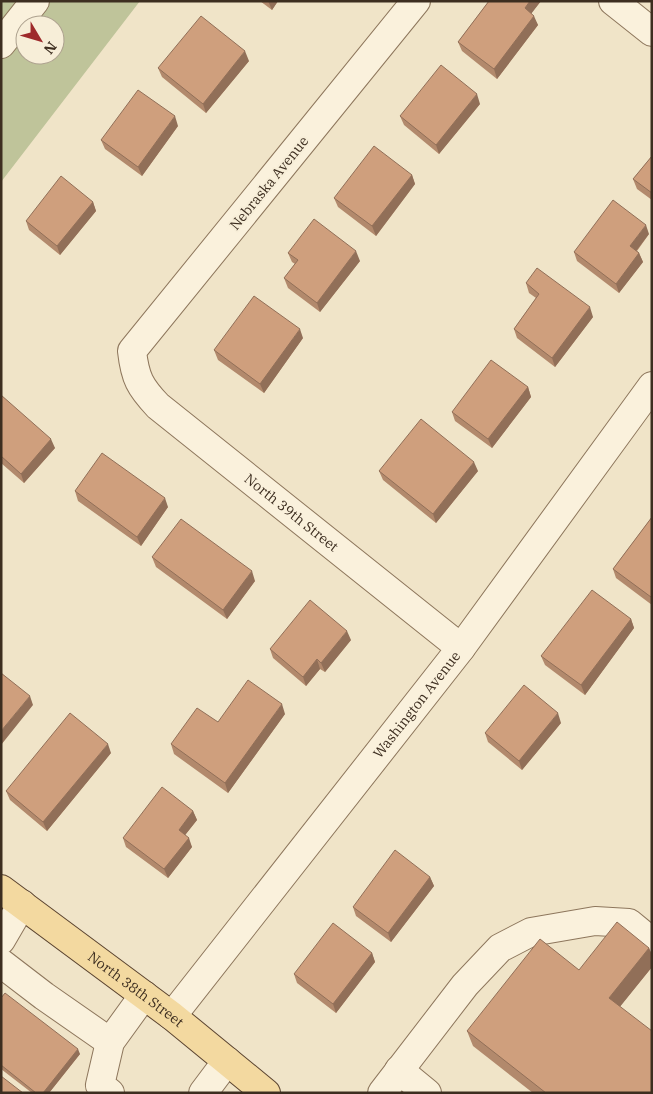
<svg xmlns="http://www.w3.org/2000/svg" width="653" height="1094" font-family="'IBM Plex Serif',serif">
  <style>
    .cemetery { fill: #bfc49a; fill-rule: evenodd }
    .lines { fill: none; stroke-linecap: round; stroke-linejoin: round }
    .minor-casing { stroke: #8d765c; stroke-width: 30 }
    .major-casing { stroke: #5b4430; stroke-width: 30 }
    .minor { stroke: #faf1dc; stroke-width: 28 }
    .major { stroke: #f3d9a0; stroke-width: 28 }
    .wall { fill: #b2896c }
    .shaded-wall { fill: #916f58 }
    .building { fill: #cf9f7d; stroke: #916f58 }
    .labels { text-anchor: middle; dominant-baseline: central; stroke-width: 4; stroke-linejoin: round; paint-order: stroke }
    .street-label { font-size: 14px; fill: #3d2e20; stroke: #f7eed8 }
  </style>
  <rect width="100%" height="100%" fill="#f0e4c8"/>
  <path class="cemetery" d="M1 1H140L1 182ZM25 25H55V55H25Z"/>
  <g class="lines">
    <defs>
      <g id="minor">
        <path id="s1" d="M416 1 132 351C135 378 140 387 158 406L461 648"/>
        <path d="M613 1 652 32"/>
        <path d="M1 44 35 1"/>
        <path d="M1 940 22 904"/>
        <path d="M1 963 44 996 110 1042"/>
        <path id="s2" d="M172 1016 461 648 652 386"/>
        <path d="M399 1070 427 1093"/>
        <path d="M110 1093 100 1085 110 1042 144 995"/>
        <path d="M203 1093 227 1061"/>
        <path d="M382 1093 465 985 500 948 531 932 595 921 629 923 652 942"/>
      </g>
      <g id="major">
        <path id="s3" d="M1 889 172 1016 266 1093"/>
      </g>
    </defs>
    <use href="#minor" class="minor-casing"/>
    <use href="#major" class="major-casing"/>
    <use href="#minor" class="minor"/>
    <use href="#major" class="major"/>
  </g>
  <path class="wall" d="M260 1H278L272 10Z
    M489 1H541L531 13 538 25 497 79 462 51 458 42Z
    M249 61 206 113 162 77 158 68Z
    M480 104 439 154 404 125 400 116Z
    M178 126 142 176 105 149 101 140Z
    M652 156V200L637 189 633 179Z
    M412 175 415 184 376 236 338 207 334 198Z
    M93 202 96 211 60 255 29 230 26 221Z
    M649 234 637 251 639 253 643 262 619 293 577 261 574 252Z
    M288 253 360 261 320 312 288 288 284 278 295 264 292 262Z
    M526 283 593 317 555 367 517 338 514 329 536 298 529 293Z
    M303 338 264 393 218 360 214 350Z
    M528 387 531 397 492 448 455 421 452 412Z
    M1 395 55 448 24 483 1 463Z
    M379 471H478L436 523 383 480Z
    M75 491 168 507 141 546 78 501Z
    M652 517V605L616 578 613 569Z
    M152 557 255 581 227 619 156 567Z
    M631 619 634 628 585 695 545 665 541 656Z
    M351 640 325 672 320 669 306 686 273 658 270 649Z
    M285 714 228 793 174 754 171 744 218 722Z
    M561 723 522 770 488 742 485 733Z
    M111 753 47 831 10 800 6 791Z
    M193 811 197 820 185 835 192 847 168 878 126 847 123 838Z
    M430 877 434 886 391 942 356 916 353 907Z
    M649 948 652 955V967L620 1006 652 1093H533L473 1046 467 1031 579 970Z
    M372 953 375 962 336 1013 297 983 294 974Z
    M1 998 80 1054 49 1093H32L1 1069Z"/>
  <path class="shaded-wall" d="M268 1H278L272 10Z
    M530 1H541L528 18 525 8Z
    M534 16 538 25 497 79 494 69Z
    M245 51 249 61 206 113 203 104Z
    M477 94 480 104 439 154 436 145Z
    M175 116 178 126 142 176 138 167Z
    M412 175 415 184 376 236 372 226Z
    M93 202 96 211 60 255 57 246Z
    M646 225 649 234 633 255 630 246Z
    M356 251 360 261 320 312 317 303Z
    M639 253 643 262 619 293 616 284Z
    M590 307 593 317 555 367 552 358Z
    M300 329 303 338 264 393 260 384Z
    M528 387 531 397 492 448 488 439Z
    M51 439 55 448 24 483 21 474Z
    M474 462 478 471 436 523 433 514Z
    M165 498 168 507 141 546 137 537Z
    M252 571 255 581 227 619 223 610Z
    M631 619 634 628 585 695 581 685Z
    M347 631 351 640 325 672 321 663Z
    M317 659 320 669 306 686 303 677Z
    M30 696 33 705 1 745V731Z
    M282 704 285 714 228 793 225 783Z
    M558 713 561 723 522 770 519 761Z
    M108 744 111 753 47 831 43 822Z
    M193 811 197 820 182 839 179 830Z
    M189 838 192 847 168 878 164 869Z
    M430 877 434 886 391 942 388 933Z
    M649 948 652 955V967L615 1013 609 998Z
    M372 953 375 962 336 1013 333 1004Z
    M78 1049 80 1054 49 1093H43Z"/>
  <path class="building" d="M489 1H530L525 8 534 16 494 69 458 42Z
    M201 16 245 51 203 104 158 68Z
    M441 65 477 94 436 145 400 116Z
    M138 90 175 116 138 167 101 140Z
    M374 146 412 175 372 226 334 198Z
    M652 156V193L633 179Z
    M61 176 93 202 57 246 26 221Z
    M613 200 646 225 630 246 639 253 616 284 574 252Z
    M314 219 356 251 317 303 284 278 298 260 288 253Z
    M537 268 590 307 552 358 514 329 539 294 526 283Z
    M254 296 300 329 260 384 214 350Z
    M491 360 528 387 488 439 452 412Z
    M1 395 51 439 21 474 1 456Z
    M421 419 474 462 433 514 379 471Z
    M102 453 165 498 137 537 75 491Z
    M652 517V595L651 597 613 569Z
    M181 519 252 571 223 610 152 557Z
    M592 590 631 619 581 685 541 656Z
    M310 600 347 631 321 663 317 659 303 677 270 649Z
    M1 673 30 696 1 731Z
    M248 680 282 704 225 783 171 744 197 708 218 722Z
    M524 685 558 713 519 761 485 733Z
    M70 713 108 744 43 822 6 791Z
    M162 787 193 811 179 830 189 838 164 869 123 838Z
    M395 850 430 877 388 933 353 907Z
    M617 922 649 948 609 998 652 1031V1093H546L467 1031 540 939 579 970Z
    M333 923 372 953 333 1004 294 974Z
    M5 993 78 1049 43 1093H36L1 1065V998Z
    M1 1076 23 1093H1Z"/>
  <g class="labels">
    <g class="street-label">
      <text transform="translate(269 183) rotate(-51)">Nebraska Avenue</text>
      <text stroke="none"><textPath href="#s1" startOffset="684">North 39th Street</textPath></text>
      <text stroke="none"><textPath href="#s2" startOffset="396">Washington Avenue</textPath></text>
      <text stroke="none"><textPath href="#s3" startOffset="168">North 38th Street</textPath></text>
    </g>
  </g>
  <rect width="653" height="1094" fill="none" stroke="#3d2e20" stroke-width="5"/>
  <g transform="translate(40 40) rotate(128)"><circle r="24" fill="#f7eed8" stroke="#ada18e"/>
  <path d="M0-4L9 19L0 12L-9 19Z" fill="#9e2a2b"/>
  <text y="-8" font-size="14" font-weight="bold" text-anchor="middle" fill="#3d2e20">N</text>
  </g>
</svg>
